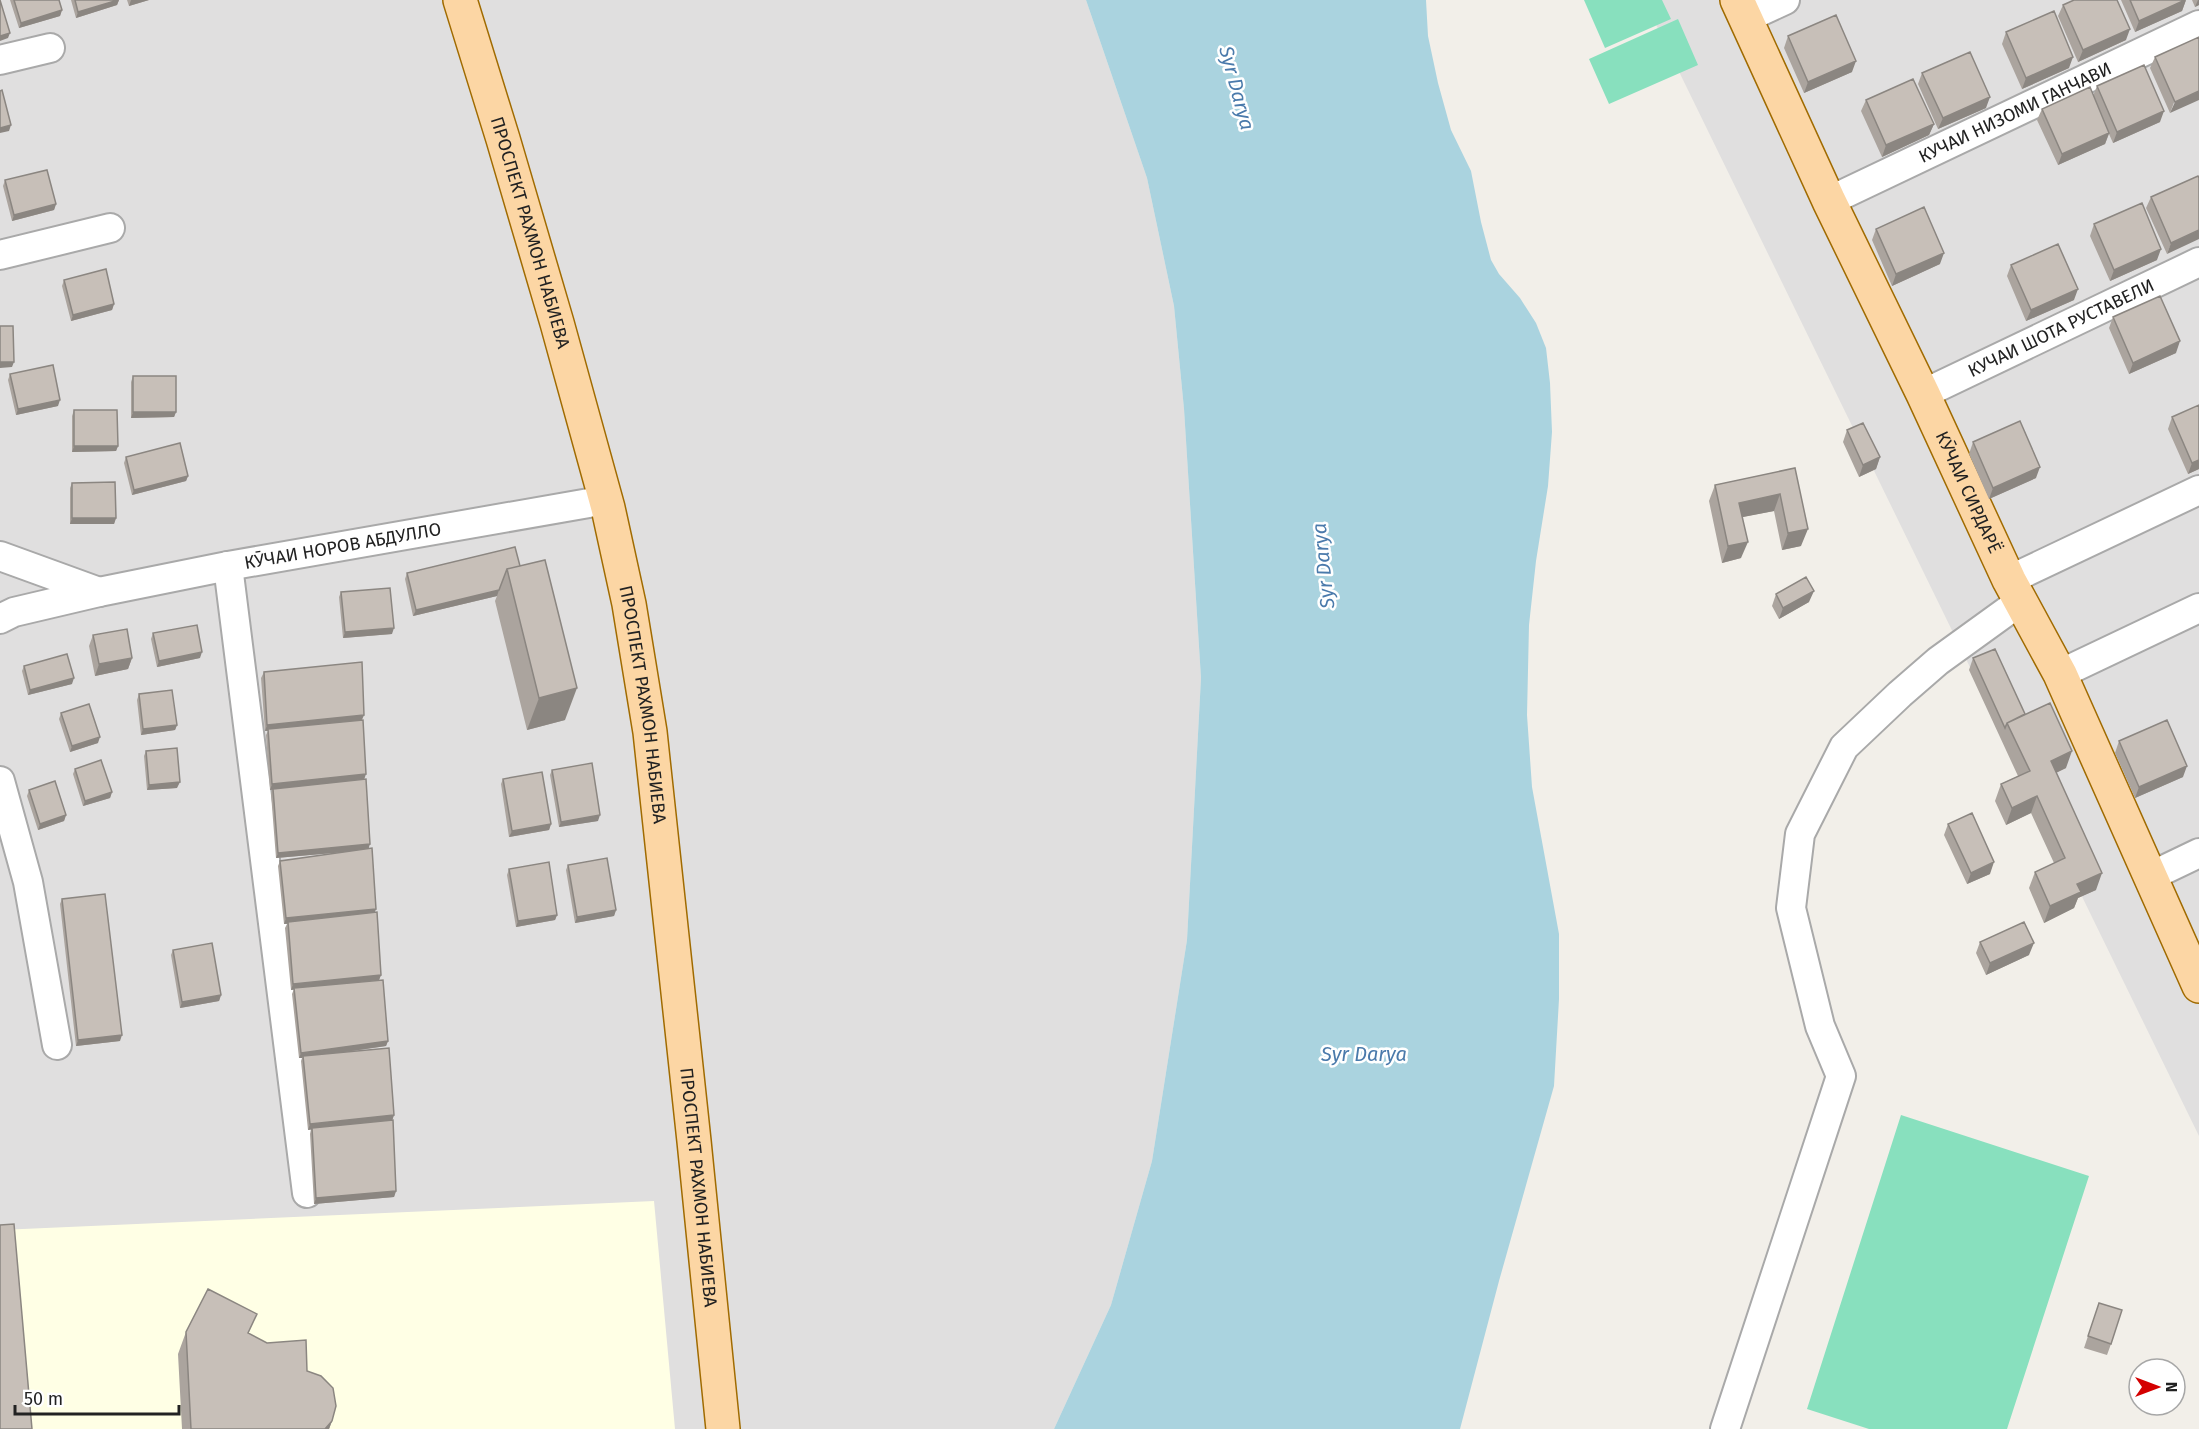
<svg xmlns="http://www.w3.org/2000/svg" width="2199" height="1429" font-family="'Fira Sans',sans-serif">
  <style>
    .residential { fill: #e0dfdf }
    .education { fill: #ffffe5 }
    .pitch { fill: #88e0be }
    .water { fill: #aad3df }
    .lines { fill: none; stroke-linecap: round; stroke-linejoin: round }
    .minor-casing { stroke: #a9a9a9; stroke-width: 32 }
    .major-casing { stroke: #a06b00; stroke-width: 36 }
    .minor { stroke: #fff; stroke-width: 28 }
    .major { stroke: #fcd6a4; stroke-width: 33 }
    .wall { fill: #aba49e }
    .shaded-wall { fill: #8b8681 }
    .building { fill: #c7bfb8; stroke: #8b8681; stroke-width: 1.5 }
    .labels { text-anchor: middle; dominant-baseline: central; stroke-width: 5; stroke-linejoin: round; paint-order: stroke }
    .street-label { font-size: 18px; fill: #222; stroke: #fff }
    .water-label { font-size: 20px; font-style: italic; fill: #4a7aab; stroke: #fff }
  </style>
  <rect width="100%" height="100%" fill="#f2efe9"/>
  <path class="residential" d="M0 0H1086L1147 178 1174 306 1184 409 1201 678 1187 940 1152 1161 1111 1305 1054 1429H0Z
    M1644 0H2199V1136Z"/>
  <path class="education" d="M654 1201 675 1429H0V1230Z"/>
  <path class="pitch" d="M1584 0H1662L1671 19 1605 48Z
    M1678 19 1698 65 1609 104 1589 59Z
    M1901 1115 2089 1176 2007 1429H1869L1807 1409Z"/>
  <path class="water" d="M1086 0H1426L1428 36 1438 83 1451 130 1471 171 1481 222 1491 260 1499 274 1520 298 1536 323 1546 348 1550 383 1552 432 1548 486 1536 561 1529 625 1527 715 1532 787 1559 934V999L1554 1086 1499 1281 1460 1429H1054L1111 1305 1152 1161 1187 940 1201 678 1184 409 1174 306 1147 178Z"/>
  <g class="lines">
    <defs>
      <g id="minor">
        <path d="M1746 18 1785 0"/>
        <path d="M0 60 50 48"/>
        <path id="s1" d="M1829 201 2199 25"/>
        <path d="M0 255 110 228"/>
        <path id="s2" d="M1923 394 2199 262"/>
        <path d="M0 556 99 592"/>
        <path d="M228 566 307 1193"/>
        <path d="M2009 580 2199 490"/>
        <path id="s3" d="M0 619 14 612 99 592 228 566 589 503"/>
        <path d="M2060 674 2199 608"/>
        <path d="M0 781 28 882 57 1045"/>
        <path d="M2149 877 2199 853"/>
        <path d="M1725 1429 1841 1076 1820 1026 1791 908 1800 834 1844 747 1900 694 1938 661 2021 601"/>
      </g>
      <g id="major">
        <path id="s4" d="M460 0 503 139 557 323 608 508 629 604 650 732 694 1141 723 1429"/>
        <path id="s5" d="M1737 0 1829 201 1923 394 2009 580 2060 674 2199 986"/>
      </g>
    </defs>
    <use href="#minor" class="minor-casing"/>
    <use href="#major" class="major-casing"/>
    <use href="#minor" class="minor"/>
    <use href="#major" class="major"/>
  </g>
  <path class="wall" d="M10 0H59L62 10 60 16 19 28Z
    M71 0H119L117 5 76 18Z
    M127 0H149L129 6Z
    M2121 0H2186L2182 11 2135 32Z
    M2192 0H2199V5L2195 7Z
    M2063 5 2126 40 2078 62 2058 16Z
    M2006 32 2069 68 2022 89 2002 44Z
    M1788 36 1852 72 1804 93 1784 48Z
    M2199 37 2170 113 2150 68 2155 57Z
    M1922 73 1986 108 1938 129 1918 84Z
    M2097 86 2160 122 2113 143 2109 134 2105 144 2058 165 2037 120 2042 109 2093 96Z
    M1866 100 1934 124 1929 135 1882 157 1861 111Z
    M2198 176 2167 254 2146 208 2151 197Z
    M5 180 56 204 54 210 12 221 3 186Z
    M2094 224 2157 260 2110 281 2090 236Z
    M1876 229 1940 264 1892 286 1872 240Z
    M2011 265 2074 300 2026 321 2007 276Z
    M64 280 114 304 112 310 71 321 62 286Z
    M2113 317 2176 353 2129 374 2109 328Z
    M10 374 58 406 16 415 8 380Z
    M133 376 176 412 174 417 131 418V382Z
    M74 410 118 446 116 451 72 452V416Z
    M2172 417 2199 469 2188 474 2168 429Z
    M1847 430 1880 457 1876 469 1859 477 1843 442Z
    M1973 442 2036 478 1989 499 1969 454Z
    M126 457 188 476 186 481 132 495 124 463Z
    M1795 468 1801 546 1782 550 1774 511 1742 517 1741 558 1722 563 1709 501 1715 485Z
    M72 483 116 518 114 524H70V488Z
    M520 566 565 720 527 730 495 601 497 596 413 616 405 579 407 573Z
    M341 592 392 634 343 638 339 597Z
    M1776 594 1809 602 1779 619 1772 606Z
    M153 633 200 658 157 667 151 639Z
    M93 635 132 658 128 669 95 676 89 646Z
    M1973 658 2025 714 2066 768 2056 773 2096 890 2078 898 2074 908 2044 923 2029 888 2035 872 2054 863 2031 813 2006 825 1995 801 2001 784 2018 776 1969 670Z
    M24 666 72 684 28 695 22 671Z
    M264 672 364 715 362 720 364 780 369 849 374 913 381 975 379 980 388 1041 386 1046 347 1052 394 1115 392 1120 396 1191 394 1197 314 1204 310 1134 311 1129 308 1130 301 1061 302 1058H299L292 994 294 989 291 990 285 928 287 924H284L278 866 280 861 344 852 276 858 271 794 272 790H270L266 735 268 731H265L261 678Z
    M139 694 177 725 175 730 141 735 137 700Z
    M61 713 98 743 70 752 59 719Z
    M2119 741 2183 777 2135 798 2115 753Z
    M146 751 177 788 147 790 144 756Z
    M75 769 112 792 110 798 83 806 73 774Z
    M552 770 598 821 559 827 550 775Z
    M503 779 551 824 549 830 509 837 501 784Z
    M29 790 66 815 64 821 38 830 27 796Z
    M1948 824 1990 874 1967 884 1944 835Z
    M568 865 616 910 614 916 575 923 566 870Z
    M509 869 557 915 555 920 516 927 507 875Z
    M62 899 120 1041 76 1046 60 904Z
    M1980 942 2029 955 1986 975 1976 953Z
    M173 950 221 995 219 1001 180 1008 171 955Z
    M2099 1303 2111 1344 2107 1355 2084 1348Z
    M186 1332 250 1334 307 1371 332 1421 329 1429H182L178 1354Z"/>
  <path class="shaded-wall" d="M118 0H119L117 5 76 18 78 12Z
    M131 0H149L129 6Z
    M2186 0 2182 11 2135 32 2139 21Z
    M2198 0H2199V5L2195 7Z
    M62 10 60 16 19 28 21 23Z
    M2130 29 2126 40 2078 62 2083 50Z
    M10 33 8 38 0 41V36Z
    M2073 57 2069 68 2022 89 2026 78Z
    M1856 61 1852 72 1804 93 1808 82Z
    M2199 91V100L2170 113 2175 102Z
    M1990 97 1986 108 1938 129 1943 118Z
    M2164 111 2160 122 2113 143 2117 132Z
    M1934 124 1929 135 1882 157 1886 145Z
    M11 125 9 131 0 133V128Z
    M2109 133 2105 144 2058 165 2062 154Z
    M56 204 54 210 12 221 14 215Z
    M2199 230V239L2167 254 2171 243Z
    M2161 249 2157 260 2110 281 2114 270Z
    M1944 253 1940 264 1892 286 1896 274Z
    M2078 289 2074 300 2026 321 2031 310Z
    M114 304 112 310 71 321 73 315Z
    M2180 341 2176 353 2129 374 2133 363Z
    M0 362H14L12 367 0 368Z
    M60 400 58 406 16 415 18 409Z
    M133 412H176L174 417 131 418Z
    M74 446H118L116 451 72 452Z
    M1880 457 1876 469 1859 477 1863 465Z
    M2199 460V469L2188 474 2192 463Z
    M2040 467 2036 478 1989 499 1993 488Z
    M188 476 186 481 132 495 134 490Z
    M1780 494 1774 511 1733 519 1739 503Z
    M72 518H116L114 524H70Z
    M1808 529 1801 546 1782 550 1788 533Z
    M1748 542 1741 558 1722 563 1728 546Z
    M499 590 497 596 413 616 416 610Z
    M1814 591 1809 602 1779 619 1783 608Z
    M394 628 392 634 343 638 345 632Z
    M202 652 200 658 157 667 159 661Z
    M132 658 128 669 95 676 99 664Z
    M74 678 72 684 28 695 30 690Z
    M577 688 565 720 527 730 539 698Z
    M364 715 361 721 265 731 267 725Z
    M177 725 175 730 141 735 143 729Z
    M100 737 98 743 70 752 72 746Z
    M2072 751 2066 768 2045 778 2051 761Z
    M2187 766 2183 777 2135 798 2139 787Z
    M366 774 364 780 270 790 272 784Z
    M180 782 177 788 147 790 149 785Z
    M112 792 110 798 83 806 85 801Z
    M2037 796 2031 813 2006 825 2012 808Z
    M66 815 64 821 38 830 40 824Z
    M600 815 598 821 559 827 561 822Z
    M551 824 549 830 509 837 512 831Z
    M370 844 368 850 276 858 278 853Z
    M1994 862 1990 874 1967 884 1971 873Z
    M2102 873 2096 890 2078 898 2074 908 2044 923 2050 906 2077 884Z
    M376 909 374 915 284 924 286 918Z
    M616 910 614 916 575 923 577 917Z
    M557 915 555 920 516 927 518 921Z
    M2034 943 2029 955 1986 975 1990 963Z
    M381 975 379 980 291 990 293 984Z
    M221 995 219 1001 180 1008 182 1002Z
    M122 1035 120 1041 76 1046 78 1040Z
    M388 1041 386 1046 303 1058V1056L302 1058H299L301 1053Z
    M394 1115 392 1121 308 1130 310 1124Z
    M396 1191 394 1197 314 1204 316 1198Z
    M332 1421 329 1429H325Z"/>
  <path class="building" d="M0 0 10 33 0 36Z
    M14 0H59L62 10 21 23Z
    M75 0H118L78 12Z
    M2074 0H2117L2130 29 2083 50 2063 5Z
    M2130 0H2185L2139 21Z
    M2054 11 2073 57 2026 78 2006 32Z
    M1836 15 1856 61 1808 82 1788 36Z
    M2199 37V91L2175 102 2155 57Z
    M1970 52 1990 97 1943 118 1922 73Z
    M2144 65 2164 111 2117 132 2097 86Z
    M1913 79 1934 124 1886 145 1866 100Z
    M2090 87 2109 133 2062 154 2042 109Z
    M2 90 11 125 0 128V91Z
    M47 170 56 204 14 215 5 180Z
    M2198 176 2199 178V230L2171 243 2151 197Z
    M2142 203 2161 249 2114 270 2094 224Z
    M1924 207 1944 253 1896 274 1876 229Z
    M2058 244 2078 289 2031 310 2011 265Z
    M106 269 114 304 73 315 64 280Z
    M2160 296 2180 341 2133 363 2113 317Z
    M0 326H13L14 362H0Z
    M53 365 60 400 18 409 10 374Z
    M133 376H176V412H133Z
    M2199 405V460L2192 463 2172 417Z
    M74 410H117L118 446H74Z
    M2020 421 2040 467 1993 488 1973 442Z
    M1863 423 1880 457 1863 465 1847 430Z
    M180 443 188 476 134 490 126 457Z
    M1795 468 1808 529 1788 533 1780 494 1739 503 1748 542 1728 546 1715 485Z
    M115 482 116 518H72V483Z
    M515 547 520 566 507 569 499 590 416 610 407 573Z
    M545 560 577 688 539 698 507 569Z
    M1806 577 1814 591 1783 608 1776 594Z
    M390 588 394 628 345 632 341 592Z
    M197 625 202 652 159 661 153 633Z
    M127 629 132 658 99 664 93 635Z
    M1995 649 2025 714 2007 723 2005 728 1973 658Z
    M67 654 74 678 30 690 24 666Z
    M362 662 364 715 267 725 264 672Z
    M172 690 177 725 143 729 139 694Z
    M2050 703 2072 751 2051 761 2102 873 2077 884 2081 892 2050 906 2035 872 2065 858 2037 796 2012 808 2001 784 2030 771 2007 723Z
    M89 704 100 737 72 746 61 713Z
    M363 720 366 774 272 784 268 729Z
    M2167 720 2187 766 2139 787 2119 741Z
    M177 748 180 782 149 785 146 751Z
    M101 760 112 792 85 801 75 769Z
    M592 763 600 815 561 822 552 770Z
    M542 772 551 824 512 831 503 779Z
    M366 779 370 844 278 853 273 789Z
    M55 781 66 815 40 824 29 790Z
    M1972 813 1994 862 1971 873 1948 824Z
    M372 848 376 909 286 918 280 861Z
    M607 858 616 910 577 917 568 865Z
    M549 862 557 915 518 921 509 869Z
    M105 894 122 1035 78 1040 62 899Z
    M377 912 381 975 293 984 288 922Z
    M2024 922 2034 943 1990 963 1980 942Z
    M212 943 221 995 182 1002 173 950Z
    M383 980 388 1041 301 1053 294 988Z
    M389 1048 394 1115 310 1124 303 1056Z
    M393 1120 396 1191 316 1198 312 1128Z
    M14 1224 32 1429H0V1225Z
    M208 1289 257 1314 248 1333 267 1343 306 1340 307 1371 321 1376 333 1388 336 1406 332 1421 325 1429H191L186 1332Z
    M2099 1303 2122 1310 2111 1344 2088 1336Z"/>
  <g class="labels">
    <g class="street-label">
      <text stroke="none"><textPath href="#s1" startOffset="206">КУЧАИ НИЗОМИ ГАНЧАВИ</textPath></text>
      <text stroke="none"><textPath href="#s4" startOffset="243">ПРОСПЕКТ РАХМОН НАБИЕВА</textPath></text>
      <text stroke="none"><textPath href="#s2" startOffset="153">КУЧАИ ШОТА РУСТАВЕЛИ</textPath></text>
      <text stroke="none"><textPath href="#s5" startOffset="544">КӮЧАИ СИРДАРЁ</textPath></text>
      <text stroke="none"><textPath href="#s3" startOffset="351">КӮЧАИ НОРОВ АБДУЛЛО</textPath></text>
      <text stroke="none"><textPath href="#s4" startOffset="729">ПРОСПЕКТ РАХМОН НАБИЕВА</textPath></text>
      <text stroke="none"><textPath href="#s4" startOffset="1215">ПРОСПЕКТ РАХМОН НАБИЕВА</textPath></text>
    </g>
    <g class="water-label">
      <text transform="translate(1237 88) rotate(75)">Syr Darya</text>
      <text transform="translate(1323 566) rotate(-96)">Syr Darya</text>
      <text x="1364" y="1054">Syr Darya</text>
    </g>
  </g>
  <g transform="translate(2157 1387) rotate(90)"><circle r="28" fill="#ffffff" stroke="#a7a7a7" stroke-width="1.5"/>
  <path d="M0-4.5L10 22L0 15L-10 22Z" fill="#d40000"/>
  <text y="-9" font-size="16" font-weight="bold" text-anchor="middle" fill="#222222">N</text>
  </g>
  <path d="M15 1405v9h164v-9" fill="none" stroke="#222222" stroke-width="3"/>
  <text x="24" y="1405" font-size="18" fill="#222222" stroke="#ffffff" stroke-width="4.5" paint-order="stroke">50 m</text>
</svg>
